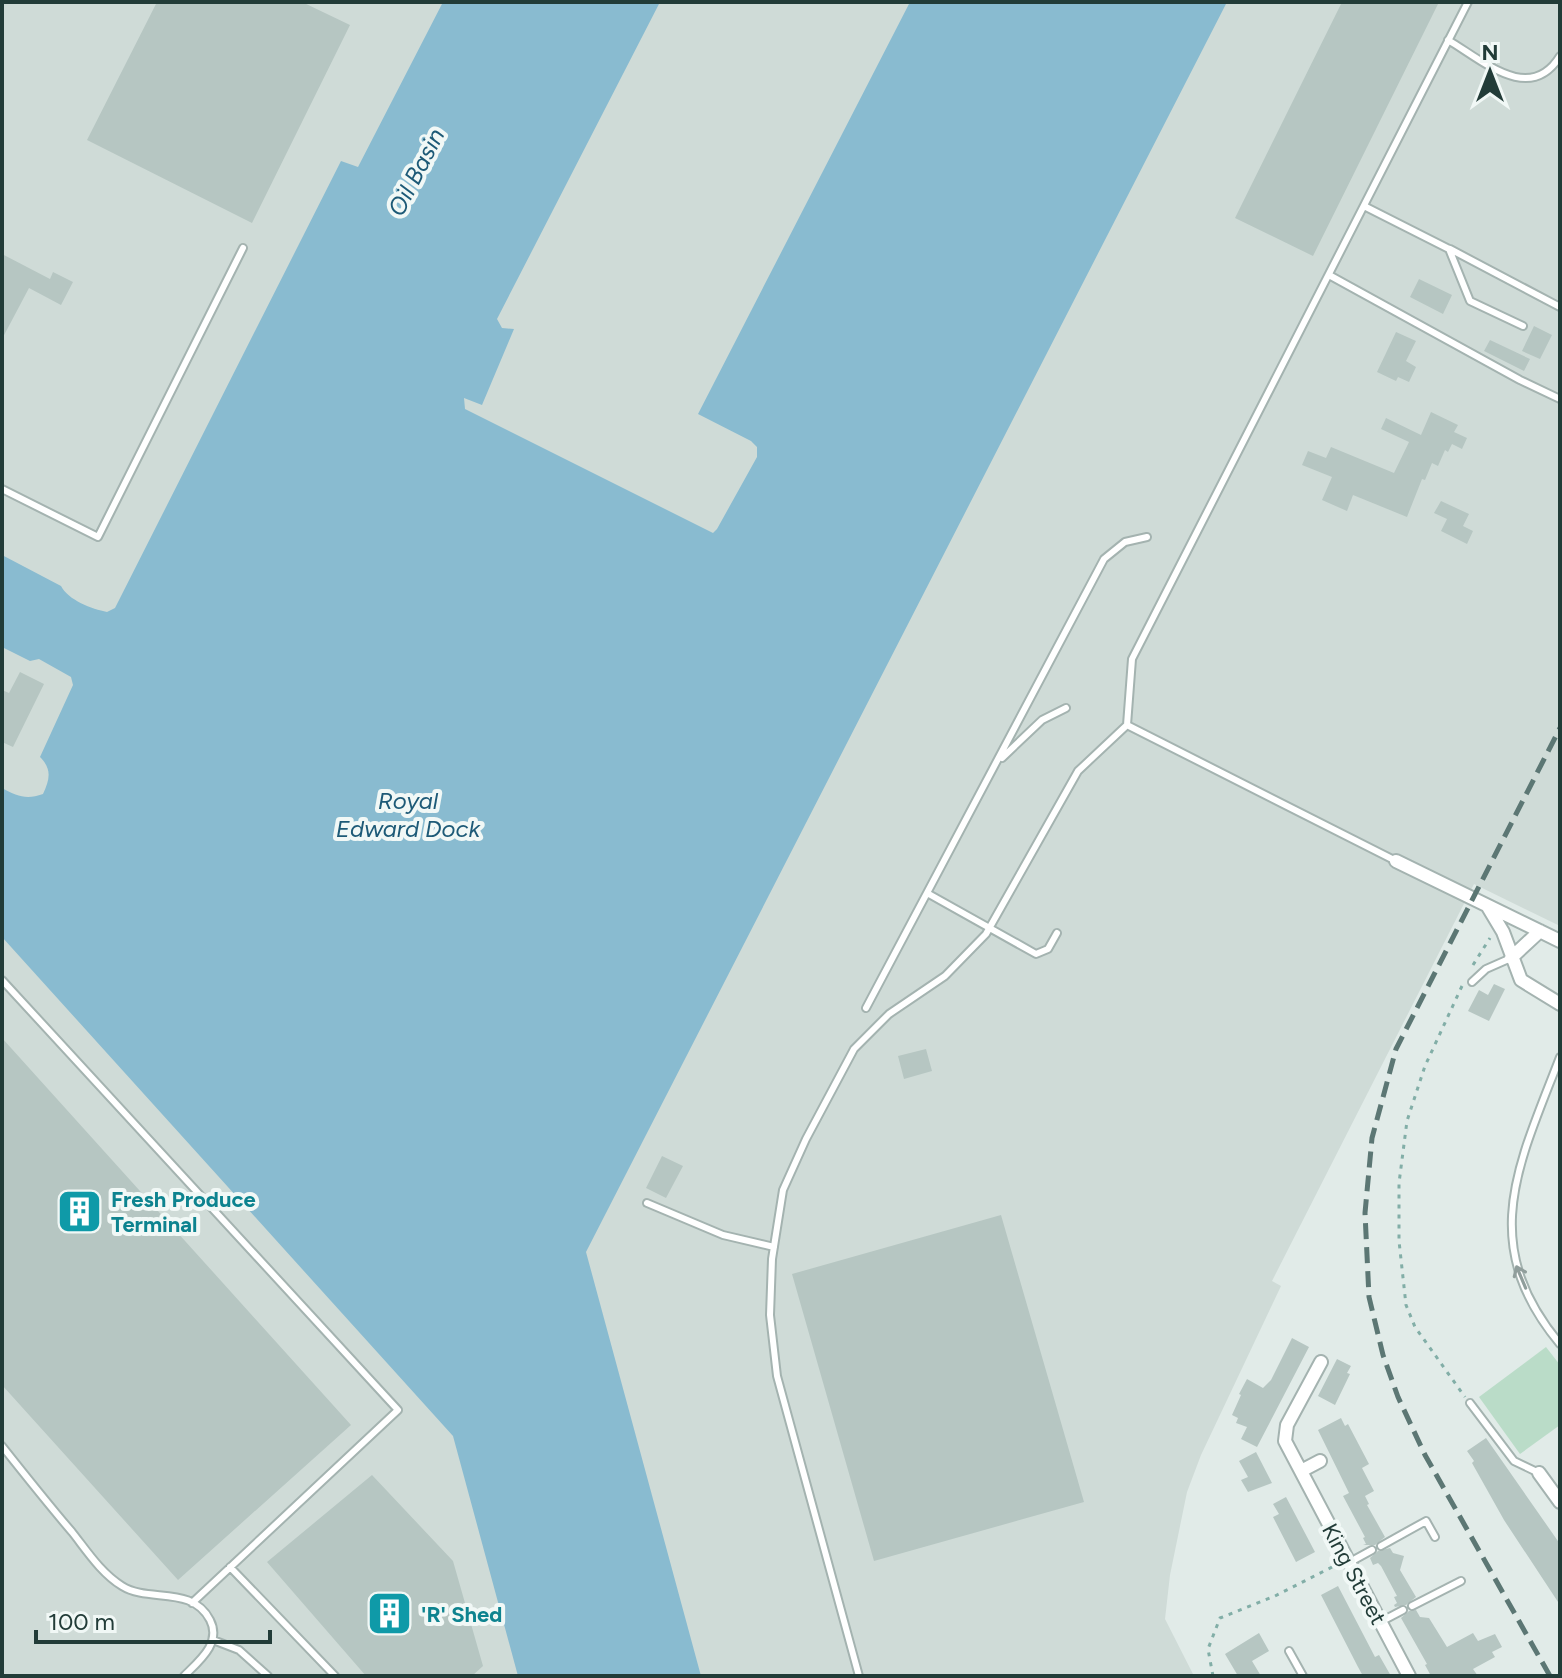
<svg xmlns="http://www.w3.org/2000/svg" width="1562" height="1678" font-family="Figtree,sans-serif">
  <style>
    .built { fill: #cfdbd7 }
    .green { fill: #badcc8 }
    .water { fill: #89bbd0 }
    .building { fill: #b6c6c2 }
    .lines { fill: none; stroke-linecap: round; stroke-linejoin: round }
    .service-casing { stroke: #a4b3b0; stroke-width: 10 }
    .minor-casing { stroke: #a4b3b0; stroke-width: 16 }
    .path { stroke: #82aea7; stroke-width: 3; stroke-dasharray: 4 6; stroke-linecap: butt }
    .service { stroke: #fff; stroke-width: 6 }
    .minor { stroke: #fff; stroke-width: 12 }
    .rail { stroke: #5c7774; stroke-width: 5; stroke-dasharray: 16 8; stroke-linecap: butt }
    .oneway { stroke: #909e9c }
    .labels { text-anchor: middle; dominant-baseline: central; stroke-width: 8; stroke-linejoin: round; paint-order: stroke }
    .culture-label { font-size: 22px; font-weight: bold; fill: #0d838f; stroke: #f1f8f6; text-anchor: start }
    .street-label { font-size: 22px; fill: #223c38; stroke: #f1f8f6 }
    .water-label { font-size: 24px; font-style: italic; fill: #1d5a77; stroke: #f1f8f6 }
  </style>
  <rect width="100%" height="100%" fill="#e1ebe8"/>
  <path class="built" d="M2 2H1560V926L1474 884 1272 1281 1281 1286 1201 1455 1187 1492 1170 1575 1165 1619 1194 1676H2Z"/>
  <path class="green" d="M1546 1347 1560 1365V1425L1520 1454 1479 1397Z"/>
  <path class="water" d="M443 2H660L497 319 502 328 514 329 482 405 464 398 465 409 713 533 717 529 757 457V447L751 441 698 414 910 2H1227L586 1252 701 1676H518L453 1436 2 937V788C17 796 26 800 43 794 50 779 52 769 40 757L73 685 71 677 39 659 30 661 2 647V555L61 586C68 600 92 609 107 612L115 608 341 161 358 167Z"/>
  <path class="building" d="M157 2H302L350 25 252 223 87 140Z
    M1342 2H1439L1313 256 1235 218Z
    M2 254 50 279 53 272 73 282 61 305 29 288 2 339Z
    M1419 279 1452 295 1443 314 1410 297Z
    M1534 326 1552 335 1540 359 1522 351Z
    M1396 332 1416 341 1406 361 1416 367 1409 382 1398 377 1396 381 1377 372Z
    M1490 340 1530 359 1524 371 1484 351Z
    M1431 412 1458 425 1454 432 1467 438 1462 449 1452 444 1448 452 1445 450 1438 466 1432 463 1425 480 1422 479 1407 517 1353 495 1347 511 1322 500 1332 477 1302 465 1308 451 1326 458 1331 447 1394 473 1409 442 1381 429 1386 418 1421 435Z
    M1441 501 1469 514 1463 526 1473 531 1467 544 1441 531 1447 519 1434 513Z
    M20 672 44 684 13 747 2 742V690L9 693Z
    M1494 984 1505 989 1489 1021 1468 1011 1479 990 1488 995Z
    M2 1038 351 1425 178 1580 2 1385Z
    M926 1049 932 1071 904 1079 898 1056Z
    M662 1156 683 1166 666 1198 646 1188Z
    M1001 1215 1084 1502 874 1561 792 1274Z
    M1292 1338 1309 1347 1257 1447 1241 1439 1247 1427 1236 1423 1238 1418 1232 1415 1241 1395 1239 1394 1247 1379 1263 1388 1271 1380Z
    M1337 1359 1351 1366 1347 1373 1350 1374 1335 1405 1318 1396Z
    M1341 1418 1345 1426 1348 1424 1369 1464 1362 1468 1374 1491 1365 1496 1369 1504 1367 1505 1385 1537 1375 1545H1363L1366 1544 1363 1538 1365 1537 1343 1496 1349 1493 1318 1430Z
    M1486 1438 1560 1544V1605L1504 1520 1472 1463 1474 1461 1467 1451Z
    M1256 1452 1272 1483 1248 1492 1241 1480 1248 1477 1239 1461Z
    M372 1475 453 1561 483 1666 472 1676H366L267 1562Z
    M1286 1497 1315 1552 1296 1562 1273 1517 1279 1514 1273 1504Z
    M1390 1548 1393 1553 1404 1556 1400 1570 1416 1597 1406 1605 1395 1607 1394 1605 1397 1603 1394 1597 1397 1596 1381 1566 1378 1563 1373 1565 1370 1558 1378 1551Z
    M1338 1586 1375 1657 1379 1655 1391 1676H1363L1358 1667 1321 1595Z
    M1416 1610 1420 1617 1429 1618 1447 1647 1473 1633 1478 1641 1495 1634 1502 1647 1492 1652 1495 1657 1473 1669 1478 1676H1431L1425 1665 1427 1664 1401 1618 1409 1611Z
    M1259 1633 1269 1651 1252 1661 1261 1676H1238L1225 1654Z"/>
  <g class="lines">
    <defs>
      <path id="service" d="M1448 40C1482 60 1530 105 1560 56
        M1364 206 1449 249 1470 301 1523 326
        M1450 249 1560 307
        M1329 275 1520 380 1560 399
        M2 489 98 537 243 248
        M1127 725 1132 659 1468 2
        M1002 758 1042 720 1066 708
        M927 893 1036 954 1048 949 1057 933
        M2 980 398 1410 192 1603
        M1472 982 1486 969 1511 958
        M866 1008 1104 559 1125 542 1147 537
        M1560 1057C1519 1164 1476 1243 1560 1344
        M647 1203 723 1235 774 1247
        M1470 1403 1514 1461 1539 1473
        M2 1446C25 1475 48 1504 72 1532 87 1551 101 1573 122 1586 149 1603 192 1585 210 1620 222 1643 199 1661 184 1676
        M1381 1546 1426 1521 1435 1537
        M1350 1562 1372 1550
        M230 1567 335 1676
        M1412 1606 1461 1581
        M1382 1621 1403 1610
        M213 1640 239 1650 268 1676
        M1289 1651 1303 1676
        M859 1676 777 1376 770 1315 772 1259 783 1190 806 1139 854 1049 889 1014 945 976 986 934 1078 771 1127 725 1396 861"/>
      <path id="minor" d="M1396 861 1560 941
        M1488 907 1503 932 1521 980 1560 1004
        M1511 958 1540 931
        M1321 1362 1287 1425 1285 1441 1409 1676
        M1301 1471 1320 1461
        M1539 1473 1560 1502"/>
    </defs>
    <use href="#service" class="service-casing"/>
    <use href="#minor" class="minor-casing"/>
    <path class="path" d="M1473 965 1490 938
      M1462 986 1425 1066 1407 1121 1399 1183V1241L1406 1305 1415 1327 1465 1397
      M1213 1676 1208 1649 1220 1618 1275 1596 1336 1565"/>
    <use href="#service" class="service"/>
    <use href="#minor" class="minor"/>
    <path class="rail" d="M1550 1676 1425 1455 1398 1397 1383 1355 1369 1297 1365 1213 1372 1138 1396 1049 1560 728"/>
  </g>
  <defs><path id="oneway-shaft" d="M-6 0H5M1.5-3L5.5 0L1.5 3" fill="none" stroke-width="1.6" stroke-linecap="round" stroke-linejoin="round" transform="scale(2)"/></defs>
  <use class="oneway" href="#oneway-shaft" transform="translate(1521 1277) rotate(-113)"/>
  <defs>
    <symbol id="building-square" viewBox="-11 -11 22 22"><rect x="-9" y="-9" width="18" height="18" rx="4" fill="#0f9aa8" stroke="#f1f8f6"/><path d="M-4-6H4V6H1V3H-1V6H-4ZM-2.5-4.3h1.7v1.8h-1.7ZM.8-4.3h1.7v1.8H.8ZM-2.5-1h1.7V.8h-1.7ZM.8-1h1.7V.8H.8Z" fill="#fff"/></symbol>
  </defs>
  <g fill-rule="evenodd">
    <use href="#building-square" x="54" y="1186" width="51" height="51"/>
    <use href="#building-square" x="364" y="1588" width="51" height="51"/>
  </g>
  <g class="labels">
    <g class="culture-label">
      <text x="111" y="1199">Fresh Produce<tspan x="111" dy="25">Terminal</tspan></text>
      <text x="421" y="1614">'R' Shed</text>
    </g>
    <g class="street-label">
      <text transform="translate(1354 1574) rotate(62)">King Street</text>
    </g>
    <g class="water-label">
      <text transform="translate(416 172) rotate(-63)">Oil Basin</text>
      <text x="408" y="800">Royal<tspan x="408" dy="28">Edward Dock</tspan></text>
    </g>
  </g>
  <rect width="1562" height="1678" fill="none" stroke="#223c38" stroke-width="8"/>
  <g transform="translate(1490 72)" stroke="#f1f8f6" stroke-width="6" paint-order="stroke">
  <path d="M0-6L14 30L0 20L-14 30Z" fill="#223c38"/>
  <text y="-12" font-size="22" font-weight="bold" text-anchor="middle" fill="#223c38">N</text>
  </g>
  <path d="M36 1630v12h234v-12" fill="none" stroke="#223c38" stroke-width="4"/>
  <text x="48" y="1630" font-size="24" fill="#223c38" stroke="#f1f8f6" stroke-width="6" paint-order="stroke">100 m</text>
</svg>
